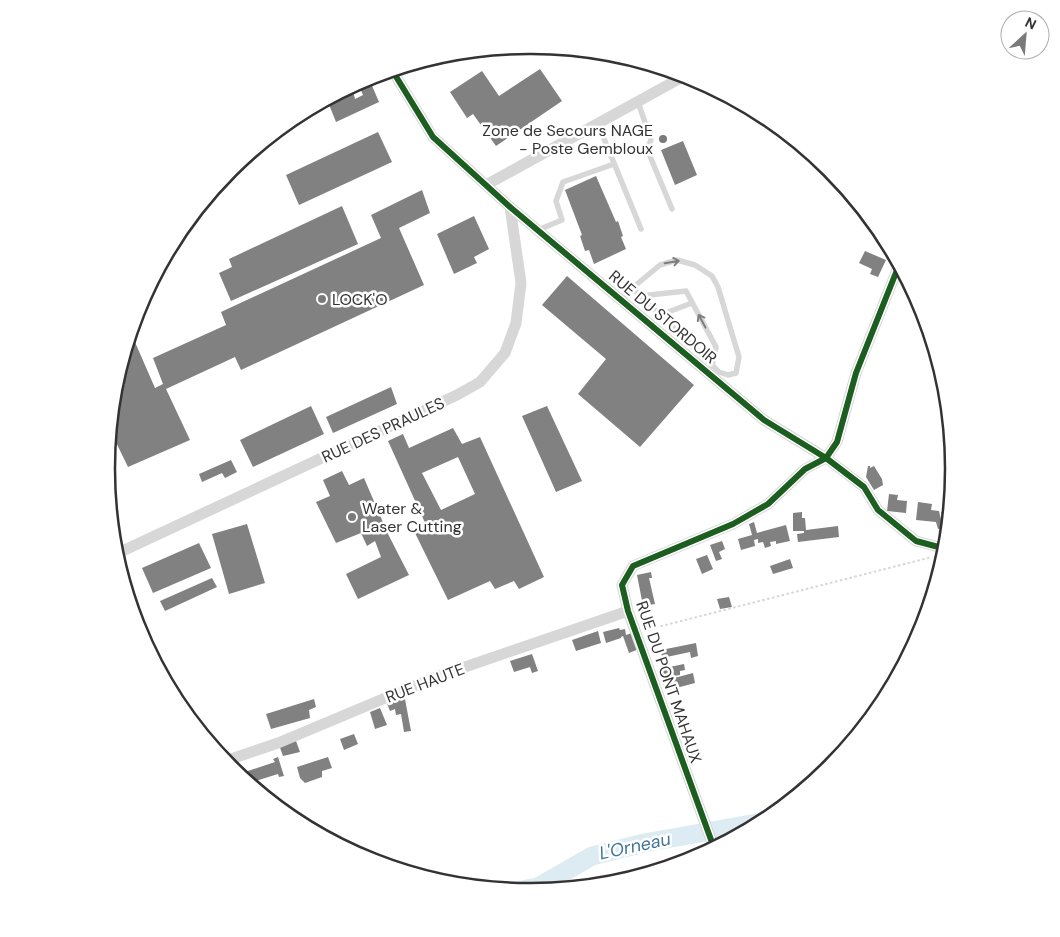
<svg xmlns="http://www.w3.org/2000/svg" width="1060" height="937" font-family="'DM Sans',sans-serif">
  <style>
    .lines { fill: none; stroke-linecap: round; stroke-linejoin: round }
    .river { stroke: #ddebf3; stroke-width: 19 }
    .building { fill: #818181; fill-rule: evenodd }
    .path { stroke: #d6d6d6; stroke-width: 2; stroke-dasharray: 2.5 2.5; stroke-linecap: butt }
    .service { stroke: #d7d7d7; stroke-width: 5.5 }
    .minor { stroke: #d7d7d7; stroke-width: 11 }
    .cycleway-casing { stroke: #fff; stroke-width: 9 }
    .cycleway { stroke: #1b5e20; stroke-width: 6 }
    .oneway { stroke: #7d7d7d }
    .poi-dot { fill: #7a7a7a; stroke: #fff; stroke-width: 2 }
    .labels { text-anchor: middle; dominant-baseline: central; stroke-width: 5; stroke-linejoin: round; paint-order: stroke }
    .poi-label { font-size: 16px; fill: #333; stroke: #fff; text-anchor: start }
    .street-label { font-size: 16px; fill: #333; stroke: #fff }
    .water-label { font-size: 18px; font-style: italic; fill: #3f7597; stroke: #fff }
    .rim { fill: none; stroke: #333; stroke-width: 2.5 }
  </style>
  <rect width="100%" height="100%" fill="#fff"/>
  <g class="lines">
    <path class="river" d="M516 891 538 887 592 856 644 843 762 822"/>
  </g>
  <path class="building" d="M540 69 562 101 496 146 473 114 467 118 450 92 482 71 499 96Z
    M370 81 379 102 336 122 328 102 353 91 355 99 363 95 359 86Z
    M378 132 392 162 299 205 286 175Z
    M683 141 697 175 675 185 661 150Z
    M596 176 616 222 618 221 623 236 621 237 626 249 594 264 589 250 585 251 580 236 582 235 565 190Z
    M422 190 430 213 399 228 424 285 241 370 235 357 166 389 190 440 128 467 110 430 114 390 125 385 119 372 131 333 155 388 163 384 153 358 226 325 221 312 381 238 371 215Z
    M342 206 358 244 231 301 219 273 232 267 229 259Z
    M474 216 489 249 474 257 477 263 454 274 437 234Z
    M865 251 886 260 878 277 870 274 872 269 859 263Z
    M567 276 694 385 640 447 578 394 606 359 542 305Z
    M391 387 397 404 333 433 326 417Z
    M311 406 324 434 253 467 240 440Z
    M547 406 582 481 556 492 522 416Z
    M453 428 462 444 480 437 544 577 519 589 514 581 495 589 490 581 448 600 414 531 426 525 388 441 403 434 409 448ZM458 457 475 494 441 510 422 473Z
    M231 460 237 472 225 478 222 473 202 482 199 474Z
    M868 466H870V468L874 466 882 479 883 485 874 490 866 477Z
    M342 471 349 485 364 478 388 534 409 575 358 599 346 574 381 557 375 541 367 546 361 533 336 543 316 502 330 496 323 480Z
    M889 494 898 495 897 500 907 501 906 513 887 511Z
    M918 502 932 504 931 510 939 511 943 528 938 529 936 522 916 520Z
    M949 510 948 524 945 525 941 512Z
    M802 512V518H805L806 530 838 526 839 537 798 542 797 534 804 533V531H793V513Z
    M754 522 757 533 786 525 790 541 776 544V541L770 542 771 546 765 548 763 542 758 543V539L754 540 755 546 741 550 738 539 752 535 749 524Z
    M247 524 265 583 229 594 212 534Z
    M722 541 725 549 719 552 722 559 716 561 710 545Z
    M199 543 211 568 153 593 142 568Z
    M707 555 713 569 702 574 696 559Z
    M790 559 793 568 773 574 770 566Z
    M651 572 652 578H649L655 604 643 606 637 575Z
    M212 578 217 587 165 611 160 601Z
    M729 597 732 607 720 609 717 599Z
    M619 628 620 630 625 629 626 635 632 633 639 649 629 653 623 636 621 637V638L606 643 603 632Z
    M598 631 601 643 576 651 572 640Z
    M696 643 698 656 691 658 690 652 662 658 661 650Z
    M532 654 538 671 532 673 530 667 514 672 510 661Z
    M684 664 685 670 680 671V675L661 678 660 669Z
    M693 673 695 683 665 691 663 681Z
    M404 694 411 731 404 732 401 714 396 715 395 709 390 711 386 701Z
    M314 699 316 707 309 710 310 718 271 729 266 714Z
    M380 708 387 725 375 729 370 712Z
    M354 734 358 744 344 750 340 739Z
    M296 741 300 752 283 756 279 745Z
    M278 757 284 776 279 777 278 774 249 783 244 779 242 773 275 762 273 759Z
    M328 757 332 768 322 771V777L305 783 300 778 297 767Z"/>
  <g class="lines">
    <path class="path" d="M646 630 932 557"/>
    <path class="service" d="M638 102 651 140 647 149 672 209
      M598 124 641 229
      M538 230 562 220 556 201 563 182 614 164
      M640 296 686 291 716 347 712 366
      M619 299 660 265 677 260 695 265 712 276 718 287 739 357 736 373 728 375 719 372 632 288
      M660 315 692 303"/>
    <path class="minor" d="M392 70 433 137 510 207 764 420 826 458 864 487 878 510 916 541 946 549
      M486 185 686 75
      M116 554 457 395 480 382 505 353 516 323 521 283 510 207
      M225 761 278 743 433 678 628 611
      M714 848 628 611 622 585 633 566 733 524 768 504 805 469 826 458 837 442 856 373 899 265"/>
    <defs>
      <path id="cycleway" d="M392 70 433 137 510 207 764 420 826 458 864 487 878 510 916 541 946 549
        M714 848 628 611 622 585 633 566 733 524 768 504 805 469 826 458 837 442 856 373 899 265"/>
    </defs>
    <use href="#cycleway" class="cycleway-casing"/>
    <use href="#cycleway" class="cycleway"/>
  </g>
  <defs><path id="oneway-shaft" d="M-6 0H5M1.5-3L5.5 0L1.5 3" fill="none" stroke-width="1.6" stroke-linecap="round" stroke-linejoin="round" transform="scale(1.25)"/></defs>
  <g class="oneway">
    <use href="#oneway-shaft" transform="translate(672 262) rotate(-10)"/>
    <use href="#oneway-shaft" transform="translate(702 321) rotate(-118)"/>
  </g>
  <g class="poi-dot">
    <circle cx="663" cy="139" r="5"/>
    <circle cx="322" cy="299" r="5"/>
    <circle cx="352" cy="517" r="5"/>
  </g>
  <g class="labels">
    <g class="poi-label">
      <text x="653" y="130" text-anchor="end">Zone de Secours NAGE<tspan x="653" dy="18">- Poste Gembloux</tspan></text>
      <text x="332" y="299">LOCK'O</text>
      <text x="362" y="508">Water &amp;<tspan x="362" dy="18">Laser Cutting</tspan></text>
    </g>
    <g class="street-label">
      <text transform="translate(663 317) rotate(40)">RUE DU STORDOIR</text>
      <text transform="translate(383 430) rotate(-25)">RUE DES PRAULES</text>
      <text transform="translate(669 682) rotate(71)">RUE DU PONT MAHAUX</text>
      <text transform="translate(425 683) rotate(-21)">RUE HAUTE</text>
    </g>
    <g class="water-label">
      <text transform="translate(635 846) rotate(-12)">L'Orneau</text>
    </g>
  </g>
  <path d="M0 0H1060V937H0ZM529 54H531A414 414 0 0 1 945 468V469A414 414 0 0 1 531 883H529A414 414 0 0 1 115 469V468A414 414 0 0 1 529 54Z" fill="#fff" fill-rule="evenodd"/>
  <path class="rim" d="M529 54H531A414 414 0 0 1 945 468V469A414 414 0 0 1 531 883H529A414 414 0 0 1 115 469V468A414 414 0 0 1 529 54Z"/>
  <g transform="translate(1025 35) rotate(26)"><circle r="24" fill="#ffffff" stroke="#adadad"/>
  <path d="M0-4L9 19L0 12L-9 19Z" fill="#7a7a7a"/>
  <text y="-8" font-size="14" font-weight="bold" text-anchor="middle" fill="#333333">N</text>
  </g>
</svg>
